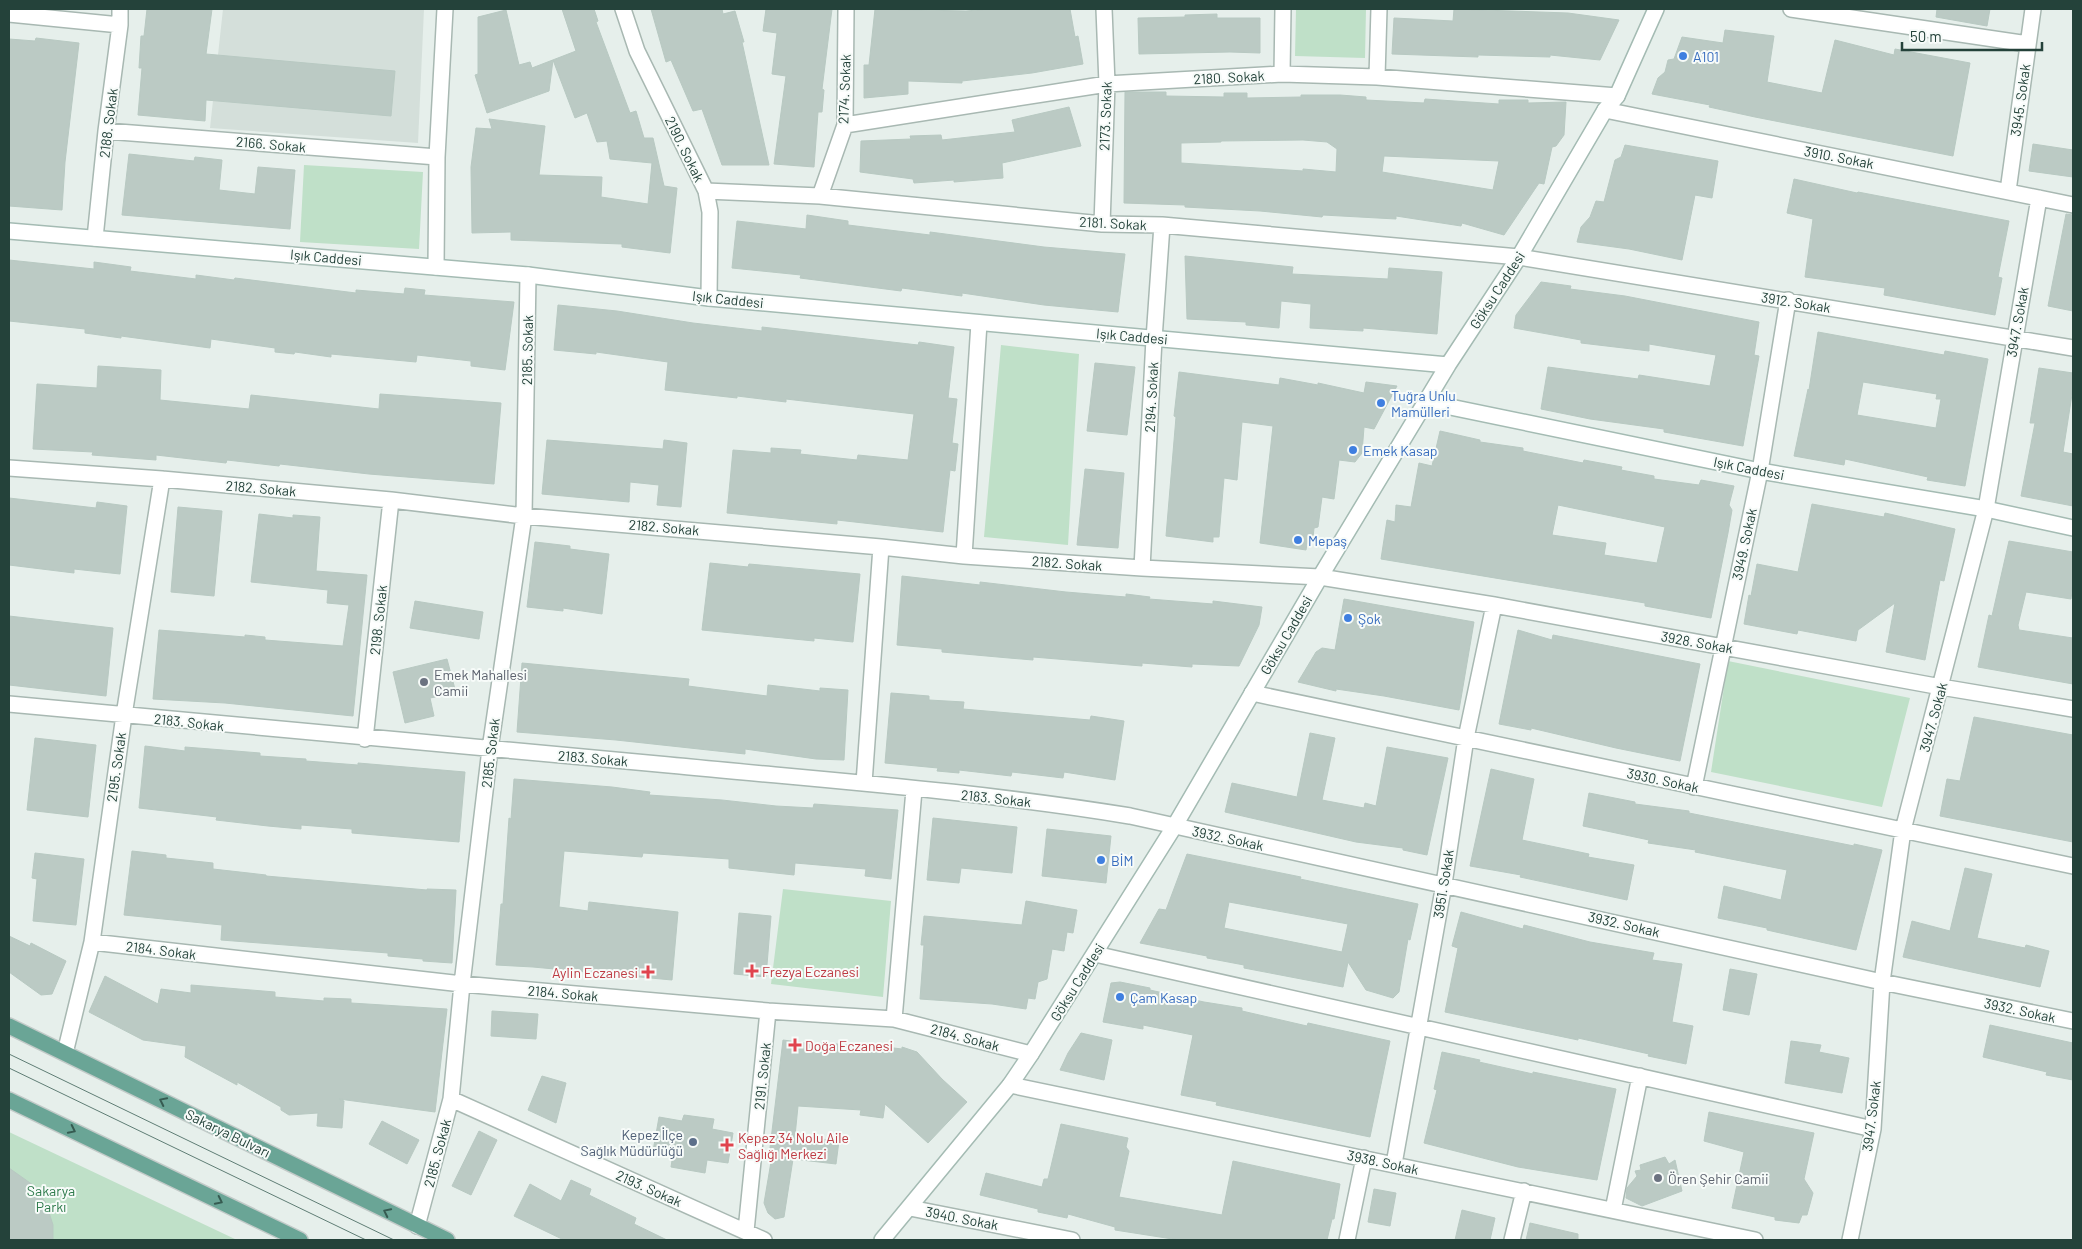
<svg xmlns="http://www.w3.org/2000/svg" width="2082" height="1249" font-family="Barlow,sans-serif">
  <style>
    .built { fill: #d4dfda }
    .green { fill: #bfe0c8 }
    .building { fill: #bbcac4; stroke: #b8c9c2; fill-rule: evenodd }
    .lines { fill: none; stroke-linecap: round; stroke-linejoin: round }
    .street-casing { stroke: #a8b8b2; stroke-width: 18 }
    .secondary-casing { stroke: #a4bbb3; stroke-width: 18 }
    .primary-casing { stroke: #c2cac8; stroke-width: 18 }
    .street { stroke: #fff; stroke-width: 15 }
    .secondary { stroke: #fff; stroke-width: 15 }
    .primary { stroke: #6aa596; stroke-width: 15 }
    .tram { stroke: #5f7d75; stroke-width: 1 }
    .oneway { stroke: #365b51 }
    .shop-dot { fill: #3f7fe0; stroke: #f7fbf9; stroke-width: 2 }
    .worship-dot { fill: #6b7280; stroke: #f7fbf9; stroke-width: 2 }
    .health-dot { fill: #e0444e; stroke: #f7fbf9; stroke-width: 2 }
    .service-dot { fill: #5c6f8a; stroke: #f7fbf9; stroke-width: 2 }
    .labels { text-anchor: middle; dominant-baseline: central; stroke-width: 4; stroke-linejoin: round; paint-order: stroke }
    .shop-label { font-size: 14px; fill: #366cbe; stroke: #f7fbf9; text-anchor: start }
    .street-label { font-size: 14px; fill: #24423a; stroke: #f7fbf9 }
    .worship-label { font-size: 14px; fill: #5b616d; stroke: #f7fbf9; text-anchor: start }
    .health-label { font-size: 14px; fill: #be3a42; stroke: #f7fbf9; text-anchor: start }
    .service-label { font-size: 14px; fill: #4e5e75; stroke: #f7fbf9; text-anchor: end }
    .park-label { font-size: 14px; fill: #2d7a4b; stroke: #f7fbf9 }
  </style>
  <rect width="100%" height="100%" fill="#e6efeb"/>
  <path class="built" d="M223 9H424L418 143 210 128Z"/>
  <path class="green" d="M1296 9H1366L1365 58 1295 56Z
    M304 165 423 172 419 249 300 242Z
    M1001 345 1079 354 1068 545 984 537Z
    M1728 661 1910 698 1882 807 1711 772Z
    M783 889 891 901 883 997 771 984Z
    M9 1132 237 1240H9Z"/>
  <path class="building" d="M147 9H212L206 54 395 71 391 116 206 100 205 121 138 115 142 68H139L141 36H144Z
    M562 9H594L598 21 596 22 630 113 636 111 644 138H653L664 186 677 188 670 253 622 247V244L511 240V232L472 233 471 167 476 128 492 129 489 119 545 126 539 175 602 177 601 197 648 204 652 163 610 159 607 141 597 142 587 113 575 118 553 60 549 91 487 113 475 75 478 74V17L506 10 519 65 530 62 532 68 576 51Z
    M651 9H722L723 14 735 11 744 42H742L769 165H722L702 109 693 111 671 60 666 62Z
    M766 9H832L822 89 824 90 822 112H818L814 167 774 164 786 76 772 74 777 33 763 31Z
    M875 9 966 11 989 9H1070L1075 37 1078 36 1083 64 1032 73 962 81V83L908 81V94L864 98V65H869Z
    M1454 9 1568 13 1619 20 1600 60 1550 55V57L1478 55V57L1392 54 1394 18 1453 21Z
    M1937 9H1990L1987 26 1936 17Z
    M1217 14V18H1260V53L1230 52 1139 54 1138 18 1185 17V15Z
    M1725 30 1774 36 1767 82 1822 93 1835 40 1894 55 1895 49 1970 63 1953 156 1755 117 1709 107 1710 105 1652 94 1658 78 1665 72 1668 60 1674 59 1682 37 1723 43Z
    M36 38 79 43 65 162 62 210 9 206V39L35 41Z
    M1125 92H1166V96L1224 97V93H1247V98L1301 97V95H1340L1366 97V100L1424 103 1425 99 1499 104V100H1528V103L1566 102 1564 135 1556 146 1552 147 1544 184 1539 183 1504 235 1462 223 1461 226 1396 216V219L1323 215 1322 217 1260 211 1185 207V205L1124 203ZM1303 140 1327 142 1337 149 1336 172 1303 169V171L1181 163V143L1221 142V141ZM1384 156 1499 161 1493 190 1382 172Z
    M1069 107 1081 146 1002 163 1003 178 954 182V180L914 183 913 179 860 172 861 141 911 139 910 136 941 135 942 140 1015 132 1012 120Z
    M2033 144 2073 150V177L2029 171Z
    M1625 145 1718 161 1712 198 1695 195 1682 260 1629 249 1577 242 1581 227 1590 217 1596 201 1604 202 1615 160 1621 157Z
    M129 154 194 161 195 157 222 160 219 190 255 194 258 167 295 170 290 229 122 215Z
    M1794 179 1857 193 1858 192 2009 221 1998 277 2002 278 1995 315 1884 295 1885 288 1805 277 1813 219 1787 213Z
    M2066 214 2073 215V311L2048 306Z
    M807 215 848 221V225L930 235V232L1044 247 1125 254 1118 312 1044 305 962 293V296L902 288 901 291 800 278 801 275 732 268 737 221 806 229Z
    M1185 256 1293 267 1292 274 1388 279 1389 268 1442 272 1437 334 1363 328V331L1310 328 1311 304 1281 301 1279 328 1246 325V322L1187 319Z
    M9 260 94 269V262L131 267 130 271 196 279V275L234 280 235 278 356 293V290L404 294 405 288 425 290 424 295 514 302 505 370 471 366V361L417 355 416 362 331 354V357L295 352 294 354 275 352V348L211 339 210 348 121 336V338L85 333V329L9 321Z
    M1541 282 1571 286 1570 289 1625 296 1759 322 1754 355 1759 356 1743 446 1664 432V429L1590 419 1541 409 1548 367 1638 379 1639 375 1710 386 1716 355 1649 344V351L1581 343V340L1514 328 1516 315Z
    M558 305 617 311 693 323 762 331V327L918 345 919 342 954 347 948 398 957 399 952 443 958 444 955 471 950 470 943 532 837 520V524L727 513 733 450 771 453V448L801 450 800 454 857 460 858 455 908 460 914 414 786 399V402L737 396V398L665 390 668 362 596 352V354L554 350Z
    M1818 332 1944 355 1945 351 1988 359 1965 486 1927 480 1928 477 1845 459 1844 465 1794 456 1808 389 1809 390ZM1863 382 1937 394 1936 399H1941L1936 428 1857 415Z
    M1095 363 1135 367 1127 435 1087 431Z
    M98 366 161 370 160 400 249 409 251 395 379 409 380 394 501 403 494 484 369 474 280 464 279 466 227 460 226 463 156 455V460L92 455 93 452 33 449 37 384 97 388Z
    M2039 368 2073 373V388L2063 452 2073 454V506L2021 496 2035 423H2030Z
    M1179 372 1279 385 1280 378 1318 385V383L1364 393 1366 382 1397 386 1374 429 1364 427 1362 453 1355 462 1339 460 1334 499 1322 497 1318 527 1314 528 1313 538H1308L1306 550 1260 543 1273 426 1242 422 1237 480 1224 478 1219 537H1213V542L1166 536 1176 417 1174 416Z
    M1440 431 1480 440V442L1523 448V451L1583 463 1584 460 1622 467 1621 470 1654 476V479L1699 485 1701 480 1734 486 1729 505 1732 510 1728 533 1711 618 1645 606V603L1381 559 1387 520 1395 522 1396 505 1411 507 1419 463 1432 466ZM1558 505 1665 527 1657 563 1604 555 1606 543 1552 535Z
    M547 440 663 449 664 440 687 443 681 507 657 505 659 485 630 482 629 502 542 494Z
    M1085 469 1124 473 1118 548 1077 545Z
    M9 498 96 508 97 502 127 506 120 574 74 569V573L9 565Z
    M1812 504 1884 517 1885 513 1955 529 1944 581 1940 580 1925 660 1886 652 1895 603 1858 630 1856 641 1798 630 1797 634 1744 624 1749 595 1751 596 1757 564 1798 572Z
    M178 507 222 511 214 596 171 592Z
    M259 514 293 518V515L320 517 316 571 367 575 353 716 225 703 153 699 159 630 245 637V635L265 637V640L343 646 349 605 327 603 328 590 251 582Z
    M2009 541 2073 552V583L2071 599 2026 592 2018 625 2019 630 2073 638V684L1978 667 1989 615 1992 616Z
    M535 542 570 546V549L609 554 602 614 563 608V611L527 607Z
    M710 563 748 567 749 564 860 574 853 642 814 638V641L702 630Z
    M902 576 980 585V582L1066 592 1126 597V594L1150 597 1149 599 1213 604V601L1262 607 1259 625 1239 666 1192 664V667L1142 663V666L1033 657V660L1009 658 942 652V649L897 645Z
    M1344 599 1474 622 1459 710 1384 696 1336 689V691L1298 682 1316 652 1322 648 1335 650Z
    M415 601 483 612 479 639 410 628Z
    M9 616 113 628 106 696 9 685Z
    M1518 630 1552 640 1553 635 1700 664 1680 761 1616 748 1531 728V730L1499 724Z
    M447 659 456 693 430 698 434 716 405 723 393 672Z
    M522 663 689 679 688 686 767 696 768 685 820 691V688L848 690 844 760 816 759 745 749V754L616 740 517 732Z
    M891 693 929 696V700L964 702 963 709 1090 720 1091 716 1124 721 1115 780 1064 772 1063 778 1012 772 1011 776 959 770V773L937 771 938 768 885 763Z
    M1974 717 2073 735V842L1940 816 1947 779 1960 781Z
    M1310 733 1335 738 1322 800 1364 808 1365 803 1376 806 1387 747 1448 758 1427 855 1403 850V848L1356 842 1225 812 1232 783 1297 797Z
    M35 738 96 745 88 817 27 810Z
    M145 746 185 751V747L223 750 260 753V756L306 759V761L358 765V763L465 772 459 842 352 833V829L301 825V829L268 826 216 820 217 817 139 808Z
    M1491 769 1534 779 1522 840 1589 854 1588 857 1634 865 1627 900 1520 877 1521 875 1470 866Z
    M514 779 612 787 650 792 649 795 722 800 776 806 813 808 814 804 898 810 891 879 865 876 866 869 795 863 794 875 729 868V859L643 853 642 857 564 851 559 907 588 911 589 902 678 912 672 980 533 967 496 965 501 904H503L509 818 511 819Z
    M1589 793 1635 802V804L1689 811V813L1854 846V844L1882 850 1856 950 1767 930V928L1718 918 1724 886 1781 900 1787 870 1695 852 1696 850 1648 843 1649 840 1583 826Z
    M933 818 1017 827 1012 873 961 868 959 883 927 880Z
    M1047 829 1111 836 1106 883 1042 876Z
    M132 851 166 855V858L213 863V869L266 875V876L427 890V889L456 890 452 963 423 961V959L388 956V953L221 940 222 925 124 915Z
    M35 853 84 859 76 925 33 921 37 879 32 878Z
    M1187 854 1301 877 1300 879 1418 904 1410 940 1408 939 1399 992 1393 998 1366 990 1348 962 1343 987 1244 968V965L1207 958V956L1140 943 1159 909 1166 910ZM1229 902 1348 924 1342 952 1224 928Z
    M1965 868 1992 874 1977 938 2025 948 2026 945 2049 951 2040 987 1903 957 1912 921 1950 931Z
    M1026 901 1077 910 1073 933 1067 932 1064 951 1052 949 1047 979 1038 982 1035 999 1028 998 1026 1009 992 1004 920 999 924 945H921L924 916 1022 925Z
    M1461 912 1523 929 1524 925 1590 942 1654 953 1652 960 1682 964 1672 1022 1693 1026 1686 1064 1648 1056 1649 1054 1578 1038V1040L1445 1012 1458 948 1452 946Z
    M739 913 771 916 766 977 734 974Z
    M9 936 30 946 31 943 66 961 52 994 41 995 9 972Z
    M1730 969 1757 974 1749 1015 1723 1010Z
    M105 976 158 1004 161 989 191 993V985L275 992V997L324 1001V998L351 999V1003L447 1009 435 1112 339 1099 344 1101 342 1128 317 1126 318 1113 289 1115 281 1110V1107L237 1082V1085L185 1057 186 1046 143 1040 89 1012Z
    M1120 982 1150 988V990L1204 1002 1242 1008V1011L1307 1026 1308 1023 1390 1041 1370 1137 1216 1105 1217 1102 1181 1095 1193 1035 1143 1025V1029L1103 1022 1111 983Z
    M492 1011 538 1014 536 1039 491 1036Z
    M1990 1025 2073 1043V1080L2046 1075 2047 1072 1983 1057Z
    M1081 1033 1112 1040 1104 1080 1060 1070 1068 1053Z
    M783 1040 821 1045V1043L868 1046 869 1045 902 1049V1047L917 1052 942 1079 967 1102 928 1143 885 1104 883 1118 860 1115 861 1110 798 1106 795 1136 839 1141 836 1164 793 1159 784 1217 775 1219 768 1213 764 1203 772 1156H769Z
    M1791 1041 1821 1045 1819 1052 1849 1058 1842 1093 1785 1083Z
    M1442 1052 1480 1060 1479 1062 1533 1074V1072L1616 1089 1597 1180 1518 1167 1424 1143 1437 1090 1434 1089Z
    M542 1076 566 1083 556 1123 528 1110Z
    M1709 1112 1814 1133 1804 1179 1813 1193 1807 1215H1802L1799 1223 1775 1220V1217L1732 1208 1744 1152 1704 1141Z
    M684 1115 714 1119 712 1129 733 1133 728 1163 707 1160 705 1173 671 1167 673 1154 653 1151 659 1117 682 1121Z
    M382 1121 419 1140 407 1164 369 1144Z
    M1061 1124 1128 1138 1126 1147 1129 1151 1119 1197 1222 1215 1233 1161 1340 1184 1334 1219H1332L1327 1240H1179L1115 1230V1227L1068 1214 1067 1218 1038 1212V1209L980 1195 986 1173 1042 1187 1044 1179H1048Z
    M479 1131 497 1140 471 1195 452 1186Z
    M1665 1157 1669 1164 1675 1160 1682 1191 1642 1206 1626 1198 1627 1188 1637 1176 1635 1171 1641 1170 1640 1165Z
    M9 1168 33 1185 46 1203 53 1225V1240H9Z
    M571 1180 591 1189 589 1195 636 1218 634 1224 667 1240H564L514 1216 530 1184 561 1201Z
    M1374 1189 1396 1193 1390 1226 1368 1222Z
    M1462 1210 1495 1218 1490 1240H1455Z
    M1530 1223 1578 1234V1240H1526Z"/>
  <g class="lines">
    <defs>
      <path id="street" d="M623 9 637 51 706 191 710 212 709 298
        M1791 9 2028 44
        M9 14 120 25
        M1282 74 1283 9
        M1377 77 1379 9
        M1605 110 2073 205
        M845 125 1107 84 1282 74 1377 77 1617 96
        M106 131 437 157
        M706 191 820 196 1102 224 1162 225 1519 257 2073 348
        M2008 191 2033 9
        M820 196 845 125 846 9
        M1102 224 1107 84 1104 9
        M95 238 106 131 120 25V9
        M436 267 437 157 445 9
        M9 468 162 479 391 500 524 516 881 547 964 556 1142 568 1320 577 1494 605 1941 687 2073 709
        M964 556 979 323
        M1142 568 1154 339 1162 225
        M1252 693 2073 866
        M9 704C229 725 449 745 669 765 822 780 978 791 1130 816L1882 982 2073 1021
        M365 739 391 500
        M864 783 881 547
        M1694 787 1760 471 1788 300
        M92 942 462 984 768 1011 894 1019 1031 1054
        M1095 954 1873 1129
        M894 1019 914 790
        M65 1053 92 942 124 715 162 479
        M1010 1085 1755 1240
        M451 1099 764 1240
        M1394 1164 1444 884 1466 738 1494 605
        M910 1208 1072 1240
        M1613 1210 1640 1076
        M417 1226 451 1099 462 984 490 749 524 516 528 275
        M746 1231 768 1011
        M1347 1240 1364 1158
        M1512 1240 1524 1191
        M1850 1240 1873 1129 1882 982 1903 830 1986 509 2039 198"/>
      <path id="secondary" d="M9 231 528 275 709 298 1448 365
        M1426 402 1760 471 1986 509 2073 528
        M882 1240 1010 1085 1031 1054 1174 827 1320 577 1448 365 1519 257 1605 110 1617 96 1656 9"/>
      <path id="primary" d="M9 1026 447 1240
        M9 1100 300 1240"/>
    </defs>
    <use href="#street" class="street-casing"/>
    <use href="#secondary" class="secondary-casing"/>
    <use href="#primary" class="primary-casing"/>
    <use href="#street" class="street"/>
    <use href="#secondary" class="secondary"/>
    <use href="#primary" class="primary"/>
    <path class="tram" d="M9 1054 394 1240
      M9 1068 366 1240"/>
  </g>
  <defs><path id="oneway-chevron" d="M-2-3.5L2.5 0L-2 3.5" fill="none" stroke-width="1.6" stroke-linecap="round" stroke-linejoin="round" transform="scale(1.25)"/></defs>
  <g class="oneway">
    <use href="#oneway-chevron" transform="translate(163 1101) rotate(-154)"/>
    <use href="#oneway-chevron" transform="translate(72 1130) rotate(26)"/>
    <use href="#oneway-chevron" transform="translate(219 1201) rotate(26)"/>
    <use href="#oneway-chevron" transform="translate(387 1212) rotate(-154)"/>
  </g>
  <g class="shop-dot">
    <circle cx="1683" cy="56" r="5"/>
    <circle cx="1381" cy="403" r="5"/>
    <circle cx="1353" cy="450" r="5"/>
    <circle cx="1298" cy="540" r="5"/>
    <circle cx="1348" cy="618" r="5"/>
    <circle cx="1101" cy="860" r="5"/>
    <circle cx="1120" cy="997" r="5"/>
  </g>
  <g class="worship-dot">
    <circle cx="424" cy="682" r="5"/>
    <circle cx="1658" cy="1178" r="5"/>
  </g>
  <g class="health-dot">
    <path d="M749.5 963.5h5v5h5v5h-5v5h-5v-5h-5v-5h5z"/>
    <path d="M645.5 964.5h5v5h5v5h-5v5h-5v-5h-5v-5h5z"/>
    <path d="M792.5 1037.5h5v5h5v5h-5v5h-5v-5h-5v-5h5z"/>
    <path d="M724.5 1137.5h5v5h5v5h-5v5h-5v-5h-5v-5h5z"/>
  </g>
  <circle class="service-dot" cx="693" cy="1142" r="5"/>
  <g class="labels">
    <g class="shop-label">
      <text x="1693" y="56">A101</text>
      <text x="1391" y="395">Tuğra Unlu<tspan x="1391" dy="16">Mamülleri</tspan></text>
      <text x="1363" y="450">Emek Kasap</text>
      <text x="1308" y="540">Mepaş</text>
      <text x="1358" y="618">Şok</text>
      <text x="1111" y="860">BİM</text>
      <text x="1130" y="997">Çam Kasap</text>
    </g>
    <g class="street-label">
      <text transform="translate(1229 77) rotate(-3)">2180. Sokak</text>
      <text transform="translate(844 89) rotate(-88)">2174. Sokak</text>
      <text transform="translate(2020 100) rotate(-82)">3945. Sokak</text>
      <text transform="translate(1105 116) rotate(-88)">2173. Sokak</text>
      <text transform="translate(108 123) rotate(-83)">2188. Sokak</text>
      <text transform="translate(271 144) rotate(5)">2166. Sokak</text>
      <text transform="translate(685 149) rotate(64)">2190. Sokak</text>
      <text transform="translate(1839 157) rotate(11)">3910. Sokak</text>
      <text transform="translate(1113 223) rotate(3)">2181. Sokak</text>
      <text transform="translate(326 257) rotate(5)">Işık Caddesi</text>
      <text transform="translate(1497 290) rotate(-57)">Göksu Caddesi</text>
      <text transform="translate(728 299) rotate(6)">Işık Caddesi</text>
      <text transform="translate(1796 302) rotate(9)">3912. Sokak</text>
      <text transform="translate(2017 322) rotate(-80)">3947. Sokak</text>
      <text transform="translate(1132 336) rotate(5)">Işık Caddesi</text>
      <text transform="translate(527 350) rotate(-89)">2185. Sokak</text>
      <text transform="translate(1151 397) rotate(-87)">2194. Sokak</text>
      <text transform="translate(1749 468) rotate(11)">Işık Caddesi</text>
      <text transform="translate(261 488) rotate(5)">2182. Sokak</text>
      <text transform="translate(664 527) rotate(5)">2182. Sokak</text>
      <text transform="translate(1744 544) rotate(-78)">3949. Sokak</text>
      <text transform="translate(1067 563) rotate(4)">2182. Sokak</text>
      <text transform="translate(378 620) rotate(-84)">2198. Sokak</text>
      <text transform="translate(1286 635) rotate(-60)">Göksu Caddesi</text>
      <text transform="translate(1697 642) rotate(10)">3928. Sokak</text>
      <text transform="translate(1933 717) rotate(-75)">3947. Sokak</text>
      <text transform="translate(189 722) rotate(6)">2183. Sokak</text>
      <text transform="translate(490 753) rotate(-83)">2185. Sokak</text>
      <text transform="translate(593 758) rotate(5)">2183. Sokak</text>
      <text transform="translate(116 767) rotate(-82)">2195. Sokak</text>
      <text transform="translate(1663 780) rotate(12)">3930. Sokak</text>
      <text transform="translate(996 798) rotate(6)">2183. Sokak</text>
      <text transform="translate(1228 838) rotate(12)">3932. Sokak</text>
      <text transform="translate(1443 884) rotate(-81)">3951. Sokak</text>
      <text transform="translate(1624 924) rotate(13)">3932. Sokak</text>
      <text transform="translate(161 950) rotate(7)">2184. Sokak</text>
      <text transform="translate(1077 982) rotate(-58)">Göksu Caddesi</text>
      <text transform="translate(563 993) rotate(5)">2184. Sokak</text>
      <text transform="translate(2020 1010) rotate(12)">3932. Sokak</text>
      <text transform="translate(965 1037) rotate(15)">2184. Sokak</text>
      <text transform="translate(762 1076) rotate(-84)">2191. Sokak</text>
      <text transform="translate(1871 1116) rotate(-83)">3947. Sokak</text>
      <text transform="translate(228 1133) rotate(26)">Sakarya Bulvarı</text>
      <text transform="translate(437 1153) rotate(-75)">2185. Sokak</text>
      <text transform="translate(1383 1162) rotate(12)">3938. Sokak</text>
      <text transform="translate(649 1188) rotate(24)">2193. Sokak</text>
      <text transform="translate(962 1218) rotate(11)">3940. Sokak</text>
    </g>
    <g class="worship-label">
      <text x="434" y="674">Emek Mahallesi<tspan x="434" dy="16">Camii</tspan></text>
      <text x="1668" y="1178">Ören Şehir Camii</text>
    </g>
    <g class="health-label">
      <text x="762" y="971">Frezya Eczanesi</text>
      <text x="638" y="972" text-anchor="end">Aylin Eczanesi</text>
      <text x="805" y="1045">Doğa Eczanesi</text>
      <text x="738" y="1137">Kepez 34 Nolu Aile<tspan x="738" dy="16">Sağlığı Merkezi</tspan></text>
    </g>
    <g class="service-label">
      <text x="683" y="1134">Kepez İlçe<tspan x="683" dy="16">Sağlık Müdürlüğü</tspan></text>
    </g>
    <g class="park-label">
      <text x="51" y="1190">Sakarya<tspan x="51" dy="16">Parkı</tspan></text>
    </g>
  </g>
  <rect width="2082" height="1249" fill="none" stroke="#24423a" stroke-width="20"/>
  <path d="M1902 42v8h140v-8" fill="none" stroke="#24423a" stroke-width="2.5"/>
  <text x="1910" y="42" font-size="15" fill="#24423a" stroke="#f7fbf9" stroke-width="4" paint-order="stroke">50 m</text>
</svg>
